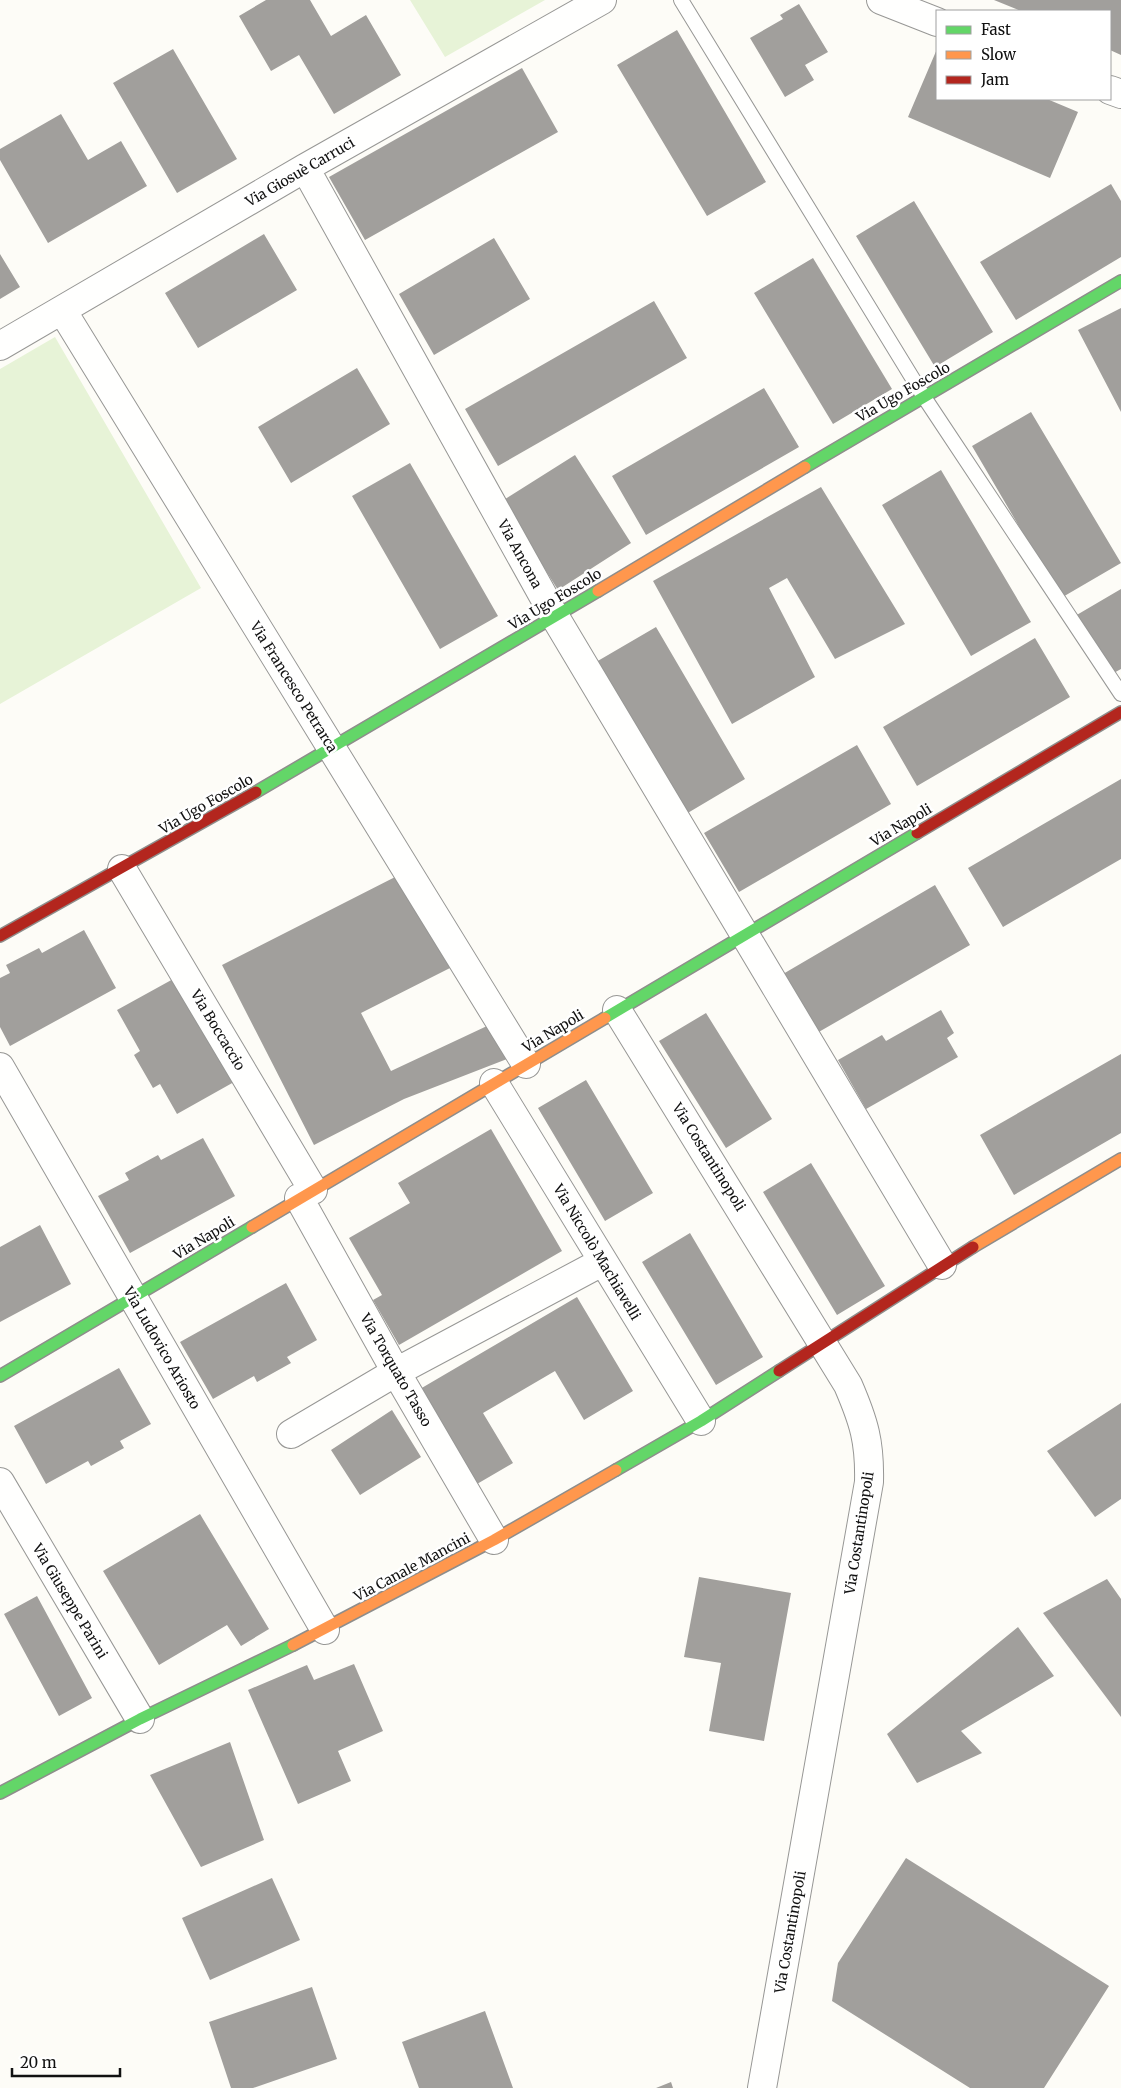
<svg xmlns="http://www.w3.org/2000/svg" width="1121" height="2088" font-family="Merriweather,serif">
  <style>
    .green { fill: #e7f3d7 }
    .building { fill: #a19f9c }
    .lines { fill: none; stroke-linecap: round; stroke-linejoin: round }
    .lane-casing { stroke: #979795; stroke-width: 16 }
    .street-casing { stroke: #979795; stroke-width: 30 }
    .fast-casing { stroke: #8e8d8b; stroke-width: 14 }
    .slow-casing { stroke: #8e8d8b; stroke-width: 14 }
    .jam-casing { stroke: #8e8d8b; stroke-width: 14 }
    .lane { stroke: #fffffe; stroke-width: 14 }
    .street { stroke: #fffffe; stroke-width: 28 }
    .fast { stroke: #63d668; stroke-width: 11 }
    .slow { stroke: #ff974d; stroke-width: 11 }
    .jam { stroke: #b3261e; stroke-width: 11 }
    .labels { text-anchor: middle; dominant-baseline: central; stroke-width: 5; stroke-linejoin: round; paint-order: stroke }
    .street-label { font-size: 14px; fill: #111; stroke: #fff }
  </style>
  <rect width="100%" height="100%" fill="#fdfcf7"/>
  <path class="green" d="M410 0H545L445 57Z
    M55 337 201 588 0 704V369Z"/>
  <path class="building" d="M266 0H310L331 36 366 15 401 75 334 114 299 55 271 71 239 16Z
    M994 0H1121V55L1110 50V11H1021Z
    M799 4 828 52 805 65 814 80 785 97 750 38 783 19 780 15Z
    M677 30 766 182 707 216 617 65Z
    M173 49 237 159 177 193 113 83Z
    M937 49V99H1047L1078 112 1050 178 908 117Z
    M522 68 558 132 365 240 329 177Z
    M61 114 88 160 121 141 147 186 48 243 0 160V149Z
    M1111 184 1121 201V257L1016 320 980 262Z
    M914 201 993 332 935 367 856 236Z
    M264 234 297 290 198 348 165 293Z
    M494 238 530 299 434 355 399 294Z
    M0 254 20 287 0 299Z
    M813 258 892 389 833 424 754 293Z
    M654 301 687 358 498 466 465 409Z
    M1121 308V412L1078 330Z
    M357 368 390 424 291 483 258 427Z
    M764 388 799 447 646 535 612 476Z
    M1031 412 1121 563 1061 598 972 446Z
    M575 455 631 543 558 590 502 501Z
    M410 463 498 616 440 649 352 496Z
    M941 470 1031 622 971 656 882 505Z
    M821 487 905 624 835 659 787 578 769 588 815 677 732 724 653 581Z
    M1121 589V669L1110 675 1075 616Z
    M656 627 745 779 686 814 596 662Z
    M1035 638 1070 697 917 786 883 727Z
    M857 745 891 804 739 892 704 833Z
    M1121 779V859L1003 927 968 868Z
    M401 874 450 968 361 1013 391 1071 487 1026 507 1059 404 1099 314 1145 222 965Z
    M935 885 970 945 817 1033 783 974Z
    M84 930 116 988 10 1046 0 1027V978L10 973 6 965 39 948 42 953Z
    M175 978 234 1082 177 1114 160 1084 153 1088 134 1055 140 1051 117 1010Z
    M941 1010 954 1033 947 1038 958 1057 866 1109 838 1060 882 1035 886 1041Z
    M706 1013 772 1119 726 1148 659 1041Z
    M1121 1054V1133L1014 1195 980 1135Z
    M586 1080 653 1193 605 1221 538 1108Z
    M491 1129 562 1251 399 1345 373 1300 382 1295 349 1238 410 1203 398 1183Z
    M203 1138 235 1196 130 1253 98 1196 129 1180 125 1173 158 1155 161 1160Z
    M811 1163 885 1286 837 1315 763 1192Z
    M40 1225 71 1284 0 1322V1247Z
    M690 1233 763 1357 716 1385 642 1262Z
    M286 1283 317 1340 287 1357 291 1363 257 1382 254 1376 213 1399 180 1342Z
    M577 1297 633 1391 584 1420 555 1371 483 1413 513 1463 477 1484 420 1389Z
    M119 1368 151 1424 120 1441 124 1448 91 1466 88 1461 46 1484 14 1426Z
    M1121 1403V1499L1095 1517 1047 1451Z
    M392 1410 421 1457 360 1495 331 1450Z
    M200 1514 269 1629 241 1646 227 1625 159 1665 103 1571Z
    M699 1577 791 1593 764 1741 709 1731 721 1663 684 1657Z
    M1107 1579 1121 1599V1717L1043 1613Z
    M37 1596 92 1698 59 1716 4 1614Z
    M1018 1627 1054 1676 961 1731 982 1753 917 1783 887 1734Z
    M354 1664 383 1731 338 1751 351 1781 298 1804 248 1690 307 1665 314 1680Z
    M230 1742 264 1840 201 1867 150 1775Z
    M906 1858 1109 1986 1044 2088H970L832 2001 838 1963Z
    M272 1878 300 1940 210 1980 182 1918Z
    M312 1987 337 2059 253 2088H231L209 2022Z
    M485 2011 513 2088H419L402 2042Z
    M671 2082 673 2088H656Z"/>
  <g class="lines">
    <defs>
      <path id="lane" d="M681 0 924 397 1121 694"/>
      <path id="street" d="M881 0 937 22
        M1110 90 1121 94
        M305 168 555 617 942 1265
        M62 310 526 1064
        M0 346 305 168 602 0
        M122 869 313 1190
        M617 1010 848 1385C864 1422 870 1442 869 1482L762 2088
        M0 1067 325 1630
        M494 1083 701 1421
        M299 1198 396 1372 494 1540
        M291 1434 396 1372 602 1262
        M0 1482 140 1719"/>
      <path id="fast" d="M805 467 1121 281
        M256 792 598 591
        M605 1018 917 833
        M0 1376 252 1227
        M616 1470 701 1421 779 1371
        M0 1793 140 1719 293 1645"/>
      <path id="slow" d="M598 591 805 467
        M252 1227 605 1018
        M973 1247 1121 1159
        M293 1645 494 1540 616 1470"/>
      <path id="jam" d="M917 833 1121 712
        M0 936 256 792
        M779 1371 973 1247"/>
    </defs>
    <use href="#lane" class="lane-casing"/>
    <use href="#street" class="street-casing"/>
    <use href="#fast" class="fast-casing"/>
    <use href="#slow" class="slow-casing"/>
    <use href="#jam" class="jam-casing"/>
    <use href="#lane" class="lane"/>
    <use href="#street" class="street"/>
    <use href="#fast" class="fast"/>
    <use href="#slow" class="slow"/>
    <use href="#jam" class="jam"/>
  </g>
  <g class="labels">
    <g class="street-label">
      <text transform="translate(300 172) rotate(-30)">Via Giosuè Carruci</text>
      <text transform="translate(903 392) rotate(-30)">Via Ugo Foscolo</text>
      <text transform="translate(520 554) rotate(61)">Via Ancona</text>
      <text transform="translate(555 599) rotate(-31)">Via Ugo Foscolo</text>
      <text transform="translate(294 687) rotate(58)">Via Francesco Petrarca</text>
      <text transform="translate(206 804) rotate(-30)">Via Ugo Foscolo</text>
      <text transform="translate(901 825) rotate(-31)">Via Napoli</text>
      <text transform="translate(218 1030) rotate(59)">Via Boccaccio</text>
      <text transform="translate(553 1031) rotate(-31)">Via Napoli</text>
      <text transform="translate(709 1157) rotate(58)">Via Costantinopoli</text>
      <text transform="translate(204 1238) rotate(-31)">Via Napoli</text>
      <text transform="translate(597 1252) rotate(59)">Via Niccolò Machiavelli</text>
      <text transform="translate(162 1348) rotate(60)">Via Ludovico Ariosto</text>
      <text transform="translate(396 1370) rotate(60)">Via Torquato Tasso</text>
      <text transform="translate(859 1533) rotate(-81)">Via Costantinopoli</text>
      <text transform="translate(412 1567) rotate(-28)">Via Canale Mancini</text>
      <text transform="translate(70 1601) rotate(59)">Via Giuseppe Parini</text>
      <text transform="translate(790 1932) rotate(-80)">Via Costantinopoli</text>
    </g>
  </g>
  <rect x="936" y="10" width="175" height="90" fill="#ffffff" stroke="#a0a0a0"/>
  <rect x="946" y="26" width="25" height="8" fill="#63d668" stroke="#a0a0a0"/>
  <text x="981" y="35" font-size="15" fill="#111111">Fast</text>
  <rect x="946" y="51" width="25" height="8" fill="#ff974d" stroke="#a0a0a0"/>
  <text x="981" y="60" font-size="15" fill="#111111">Slow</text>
  <rect x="946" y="76" width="25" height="8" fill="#b3261e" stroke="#a0a0a0"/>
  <text x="981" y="85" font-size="15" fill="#111111">Jam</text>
  <path d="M12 2068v8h108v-8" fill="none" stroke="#111111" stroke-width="2.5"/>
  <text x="20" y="2068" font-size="15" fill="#111111" stroke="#ffffff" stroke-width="4" paint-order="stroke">20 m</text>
</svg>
